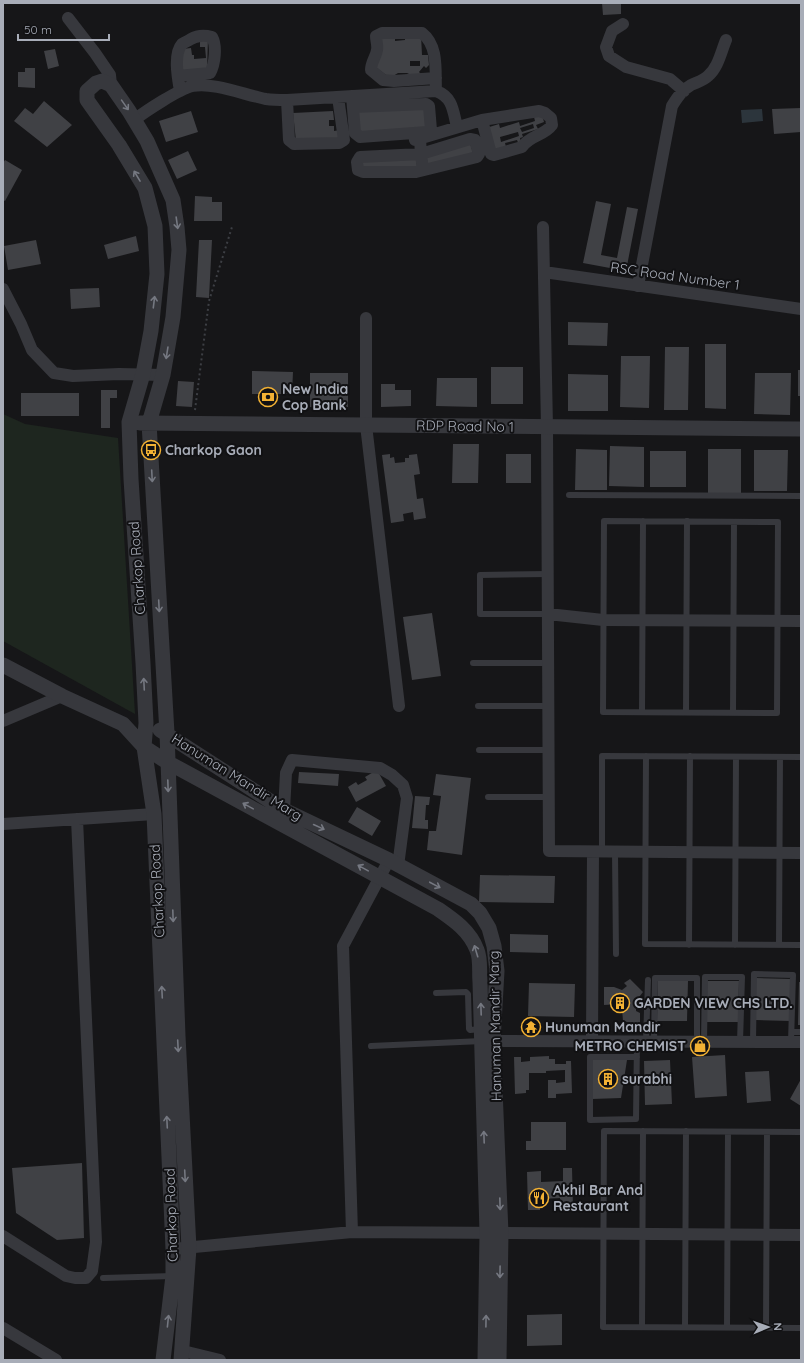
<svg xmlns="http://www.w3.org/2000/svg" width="804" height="1363" font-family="Quicksand,sans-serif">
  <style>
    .green { fill: #1e261f }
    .water { fill: #2c353c }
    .building { fill: #404145; fill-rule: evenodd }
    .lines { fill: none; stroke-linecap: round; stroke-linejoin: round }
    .path { stroke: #3d3f44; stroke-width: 2; stroke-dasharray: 2 3; stroke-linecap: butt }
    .service { stroke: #37383d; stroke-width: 6 }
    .minor { stroke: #37383d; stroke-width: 12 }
    .tertiary { stroke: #37383d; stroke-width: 15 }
    .oneway { stroke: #757881 }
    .labels { text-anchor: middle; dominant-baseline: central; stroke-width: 4; stroke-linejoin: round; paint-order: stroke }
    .street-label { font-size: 14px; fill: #a8adb8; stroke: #111113 }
    .poi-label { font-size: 14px; font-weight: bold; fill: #a8adb8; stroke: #111113; text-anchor: start }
  </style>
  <rect width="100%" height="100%" fill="#161618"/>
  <path class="green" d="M3 414 25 424 118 438 135 714 3 641Z"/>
  <path class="water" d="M762 109 763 121 742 123 741 110Z"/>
  <path class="building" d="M602 3H621V14L603 15Z
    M421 35 422 55H428L429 65 426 68 424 66 419 72 421 74 415 77 407 73H398L390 78 374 66 379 38 395 36V41L405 40V36ZM410 61H420V66H410Z
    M208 38 207 71 181 70 182 49 191 48 192 55H194V59L206 58 205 47H200V42L196 43Z
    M55 49 59 66 48 69 44 51Z
    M25 68H35V88L18 87V72H25Z
    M44 101 72 125 47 147 14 121 25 108 33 114Z
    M426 108 427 129 359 133V111Z
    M801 108V132L774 134 772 109Z
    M191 111 198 132 166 142 159 121Z
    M333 111 334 120H329V126H334V131L340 130V139L296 141 293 113Z
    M542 115 544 122 536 125 538 129 522 134 523 137 520 138 521 144 519 145 517 140 505 143 506 147 493 153 486 128 499 124 500 128 519 122 520 126 535 121 534 117ZM533 124 534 128 522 132 520 128ZM518 132 519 136 501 142 500 137Z
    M470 143 473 153 429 166 426 157Z
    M188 151 197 170 177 179 168 160Z
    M416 156 417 166 361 170V159Z
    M5 160 22 170 5 201 3 200V163Z
    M195 196 212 197V202H222V221H194Z
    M596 201 611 204 601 255 617 258 627 207 638 209 626 271 583 263Z
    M136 236 139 251 108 259 104 245Z
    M36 240 41 264 8 270 4 246Z
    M199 240H212L209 298 196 297Z
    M99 288 100 307 71 309 70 289Z
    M568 322 608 323 607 346 568 345Z
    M705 344H726V409L705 408Z
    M665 347H689L688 410H664Z
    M621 356H650L649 408 620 407Z
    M491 367H523V404H491Z
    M798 370H801V396H798Z
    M252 371 293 372 292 394H252Z
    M310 373H348V407H310Z
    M755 373H791L790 415 754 414Z
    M568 374 608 375V411H568Z
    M437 378H477V407L436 406Z
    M178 381 194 382 192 407 176 406Z
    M381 384H395V390H411V406L381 407Z
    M101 390H117V398H110V428H101Z
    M21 393H79V416H21Z
    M453 444H479L478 483H452Z
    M610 446 644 447V487L609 486Z
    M576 449 607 450V490H575Z
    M708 449H741V493H708Z
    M754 450H788L787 491H754Z
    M650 451H686V487H650Z
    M390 454V458L394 457 395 463 405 462V458H409V455L417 454 420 474 414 475 417 499 423 498 426 518 414 520 413 512 403 514 404 521 391 523 382 455Z
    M506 454H531V483H506Z
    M432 613 441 676 412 680 403 617Z
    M377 770 386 786 356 802 348 787 356 782 358 785 367 780 365 777Z
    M299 772 339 774 338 786 298 783Z
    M436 774 471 778 462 855 427 850 429 831H436L441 796 433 795Z
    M415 796 430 797 429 805H426L425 820H428V829L412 828Z
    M357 807 381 821 372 836 348 822Z
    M480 875 555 876 554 903 479 902Z
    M510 934 548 935V953L510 952Z
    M756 978 791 979 790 1021 756 1020Z
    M630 979 643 992 636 1001V1011L640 1013V1025L623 1021 622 1009 619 1004 604 1005V987H614L622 990 627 986 624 983Z
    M658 981H688L687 1021H657Z
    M706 981H739L738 1022H705Z
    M799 982H801V1025H798Z
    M529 983 575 984 574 1017 528 1016Z
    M725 1055 727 1096 695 1098 692 1057Z
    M549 1056V1059H555V1064H566V1061H571L572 1093 556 1094V1098H548V1080H556V1083L565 1082V1070L546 1071V1073H529V1090H526V1093L515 1094 514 1057H521V1062L530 1061V1057Z
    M591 1060H627L621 1098 592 1099Z
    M670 1060 672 1104 645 1105 644 1061Z
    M769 1071 771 1101 747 1103 745 1072Z
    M801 1079V1106L790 1099Z
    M531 1122H566V1150H526V1141H531Z
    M82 1163 84 1238 57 1240 16 1213 12 1168Z
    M563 1168H572L573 1209H561L560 1198 540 1199V1210H528L527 1172 541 1171V1182L563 1181Z
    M562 1314V1345L527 1346V1315Z"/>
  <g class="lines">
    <path class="path" d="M195 410 209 301 232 227"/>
    <path class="service" d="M569 495 801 496
      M604 521 778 522 777 713 603 712Z
      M548 574 480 575V614H548
      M473 663H548
      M478 706H548
      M642 712 643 521
      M686 712 687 521
      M733 712 734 522
      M479 750H549
      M646 756 645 944 801 945
      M488 797H548
      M602 852V756L801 757
      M615 852 616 954
      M689 945 690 756
      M735 945 736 757
      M779 945 780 757
      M436 993 466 992 468 994 469 1029 470 1030 481 1029
      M795 1032H801
      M646 1041 648 980
      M654 1041 655 978H697V1041
      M704 1042 705 977H742L740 1042
      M753 1042 754 974 793 975 791 1042
      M371 1046 482 1041
      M637 1057H590V1120L636 1119 637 1041
      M801 1132 604 1131 603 1327 801 1328
      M103 1278 173 1276
      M642 1327 643 1131
      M685 1327 686 1131
      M727 1327 728 1132
      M766 1328 767 1132"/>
    <path class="minor" d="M68 18 95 53 110 75 111 85
      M623 24 612 31 606 47 609 56 626 67 670 79 684 91
      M178 76 210 73C215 64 217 46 212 37 204 35 198 35 191 39 188 41 185 42 182 44 173 54 178 79 180 91
      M436 78 394 81 383 80 371 70C371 62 376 57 377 50 378 45 376 41 376 36L382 33H422C439 46 435 72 436 91
      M352 96 355 133 360 137 427 132 431 130 429 106 426 104 353 107
      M287 100 289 140 294 144 339 143 344 140 338 97
      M134 120C146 111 179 89 193 86 213 82 245 95 266 99 273 100 280 100 287 100L436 91C453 97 453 111 457 127
      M420 139 421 154 470 139 475 140 479 154 477 157 416 172H363L358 170 357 162 360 157 421 154 423 170
      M415 140 482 120 539 111 545 113 551 118 552 125C544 136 530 135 522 147L494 155 491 154 482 120
      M543 227 547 427 549 851 801 853
      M544 272 801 309
      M638 286 672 106C677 98 682 90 691 85 697 82 703 81 708 76 718 68 721 52 726 40
      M3 289 21 324 32 350 54 373 73 376 119 374 163 375
      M366 318V425L399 706
      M548 614 603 620 801 621
      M3 721 62 696
      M284 810 286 773 292 760 380 768 392 775 403 785 407 798 398 866
      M3 824 154 814
      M484 1041 801 1042
      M592 1042 593 852
      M352 1232 801 1235
      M3 1236 66 1276 75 1278H86L92 1271 96 1242 77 819
      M173 1249 352 1232 343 946 389 860
      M3 1328 56 1360
      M183 1351 220 1360"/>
    <path class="tertiary" d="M140 423 801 429
      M3 665 62 696 123 724 144 747 167 762 438 909C454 920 470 931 477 950 481 959 479 972 480 982L487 1233 485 1360
      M160 730 284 810 389 860 471 904 480 913 489 928 494 946 497 971 493 1041 501 1233 499 1360
      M163 1360 173 1276V1249L154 814 144 747 146 723 143 663 131 479 129 422 143 374 151 331 157 274 155 226 145 188 119 145 87 100V91L96 83 102 81 111 85 129 111 147 141 173 200 177 227 179 250 173 317 163 375 149 423 167 733 178 1036 189 1248 181 1360"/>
  </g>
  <defs><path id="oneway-shaft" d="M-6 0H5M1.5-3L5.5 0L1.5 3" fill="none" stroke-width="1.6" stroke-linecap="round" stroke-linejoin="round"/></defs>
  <g class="oneway">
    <use href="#oneway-shaft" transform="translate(125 105) rotate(55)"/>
    <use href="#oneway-shaft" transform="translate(137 176) rotate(-121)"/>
    <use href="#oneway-shaft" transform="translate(177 223) rotate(82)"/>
    <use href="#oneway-shaft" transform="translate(154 302) rotate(-83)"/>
    <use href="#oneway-shaft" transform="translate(167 353) rotate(99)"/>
    <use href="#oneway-shaft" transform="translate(152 476) rotate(87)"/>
    <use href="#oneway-shaft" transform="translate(159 606) rotate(87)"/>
    <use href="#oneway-shaft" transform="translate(144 684) rotate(-93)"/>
    <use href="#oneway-shaft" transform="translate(168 786) rotate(88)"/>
    <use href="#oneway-shaft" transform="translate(248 806) rotate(-151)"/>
    <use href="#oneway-shaft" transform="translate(319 827) rotate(25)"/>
    <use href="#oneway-shaft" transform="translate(363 868) rotate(-151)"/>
    <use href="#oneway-shaft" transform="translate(435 885) rotate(28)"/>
    <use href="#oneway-shaft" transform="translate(173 916) rotate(88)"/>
    <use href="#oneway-shaft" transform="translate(476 951) rotate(-107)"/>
    <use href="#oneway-shaft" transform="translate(162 992) rotate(-93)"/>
    <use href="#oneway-shaft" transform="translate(481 1009) rotate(-92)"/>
    <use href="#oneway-shaft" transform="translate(178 1046) rotate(87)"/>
    <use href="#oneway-shaft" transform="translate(167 1122) rotate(-93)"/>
    <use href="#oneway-shaft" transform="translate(484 1137) rotate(-92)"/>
    <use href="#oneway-shaft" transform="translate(185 1176) rotate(87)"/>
    <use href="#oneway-shaft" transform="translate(500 1204) rotate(88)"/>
    <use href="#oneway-shaft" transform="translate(500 1272) rotate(91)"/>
    <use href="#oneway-shaft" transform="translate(168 1321) rotate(-84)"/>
    <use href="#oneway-shaft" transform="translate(486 1321) rotate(-89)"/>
  </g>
  <defs>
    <symbol id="bank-ring" viewBox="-11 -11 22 22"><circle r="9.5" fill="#111113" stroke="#f2b134" stroke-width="1.5"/><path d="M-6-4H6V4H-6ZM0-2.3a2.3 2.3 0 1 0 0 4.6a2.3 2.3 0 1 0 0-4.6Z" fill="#f2b134"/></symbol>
    <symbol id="bus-ring" viewBox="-11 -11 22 22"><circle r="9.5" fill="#111113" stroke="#f2b134" stroke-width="1.5"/><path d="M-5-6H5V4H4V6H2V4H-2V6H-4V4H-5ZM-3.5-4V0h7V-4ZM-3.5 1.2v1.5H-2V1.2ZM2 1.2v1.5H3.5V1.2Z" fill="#f2b134"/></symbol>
    <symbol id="building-ring" viewBox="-11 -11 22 22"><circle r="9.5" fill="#111113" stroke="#f2b134" stroke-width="1.5"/><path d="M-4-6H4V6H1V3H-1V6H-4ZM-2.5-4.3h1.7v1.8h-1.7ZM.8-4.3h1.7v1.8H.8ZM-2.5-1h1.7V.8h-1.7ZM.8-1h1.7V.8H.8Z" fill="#f2b134"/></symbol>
    <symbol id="temple-ring" viewBox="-11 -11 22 22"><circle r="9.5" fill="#111113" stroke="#f2b134" stroke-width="1.5"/><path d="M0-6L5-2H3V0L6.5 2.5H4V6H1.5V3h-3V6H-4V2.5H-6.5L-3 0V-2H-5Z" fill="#f2b134"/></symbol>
    <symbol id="shop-ring" viewBox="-11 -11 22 22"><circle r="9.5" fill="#111113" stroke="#f2b134" stroke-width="1.5"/><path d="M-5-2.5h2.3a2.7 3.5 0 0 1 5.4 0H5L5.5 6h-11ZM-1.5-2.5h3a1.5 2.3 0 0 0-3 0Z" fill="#f2b134"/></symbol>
    <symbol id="restaurant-ring" viewBox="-11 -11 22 22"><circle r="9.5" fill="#111113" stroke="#f2b134" stroke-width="1.5"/><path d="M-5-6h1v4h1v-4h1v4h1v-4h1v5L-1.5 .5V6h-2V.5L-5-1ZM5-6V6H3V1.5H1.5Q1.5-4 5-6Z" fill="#f2b134"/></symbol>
  </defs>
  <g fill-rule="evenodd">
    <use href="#bank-ring" x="257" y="386" width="22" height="22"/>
    <use href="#bus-ring" x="140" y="439" width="22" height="22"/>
    <use href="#building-ring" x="609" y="992" width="22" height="22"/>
    <use href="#temple-ring" x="520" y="1016" width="22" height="22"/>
    <use href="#shop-ring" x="689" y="1035" width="22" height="22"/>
    <use href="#building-ring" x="597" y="1068" width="22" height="22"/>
    <use href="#restaurant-ring" x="528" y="1187" width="22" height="22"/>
  </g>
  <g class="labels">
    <g class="street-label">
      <text transform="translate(675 276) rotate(8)">RSC Road Number 1</text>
      <text transform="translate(465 426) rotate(1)">RDP Road No 1</text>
      <text transform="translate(137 568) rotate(-94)">Charkop Road</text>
      <text transform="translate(237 777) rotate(32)">Hanuman Mandir Marg</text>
      <text transform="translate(157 891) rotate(-93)">Charkop Road</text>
      <text transform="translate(495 1026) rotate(-91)">Hanuman Mandir Marg</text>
      <text transform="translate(171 1215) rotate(-92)">Charkop Road</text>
    </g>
    <g class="poi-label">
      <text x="282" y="389">New India<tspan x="282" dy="16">Cop Bank</tspan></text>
      <text x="165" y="450">Charkop Gaon</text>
      <text x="634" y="1003">GARDEN VIEW CHS LTD.</text>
      <text x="545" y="1027">Hunuman Mandir</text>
      <text x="686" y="1046" text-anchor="end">METRO CHEMIST</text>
      <text x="622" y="1079">surabhi</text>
      <text x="553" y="1190">Akhil Bar And<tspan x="553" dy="16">Restaurant</tspan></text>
    </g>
  </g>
  <rect width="804" height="1363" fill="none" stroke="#a8adb8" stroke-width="8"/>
  <g transform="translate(768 1327) rotate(88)" stroke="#111113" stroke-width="3" paint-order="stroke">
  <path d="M0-3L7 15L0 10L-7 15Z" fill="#a8adb8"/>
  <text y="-6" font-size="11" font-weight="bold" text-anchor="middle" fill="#a8adb8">N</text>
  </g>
  <path d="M18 34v6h91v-6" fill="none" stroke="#a8adb8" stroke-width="2"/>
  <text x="24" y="34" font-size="12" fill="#a8adb8" stroke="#111113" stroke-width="3" paint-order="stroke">50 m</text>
</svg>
